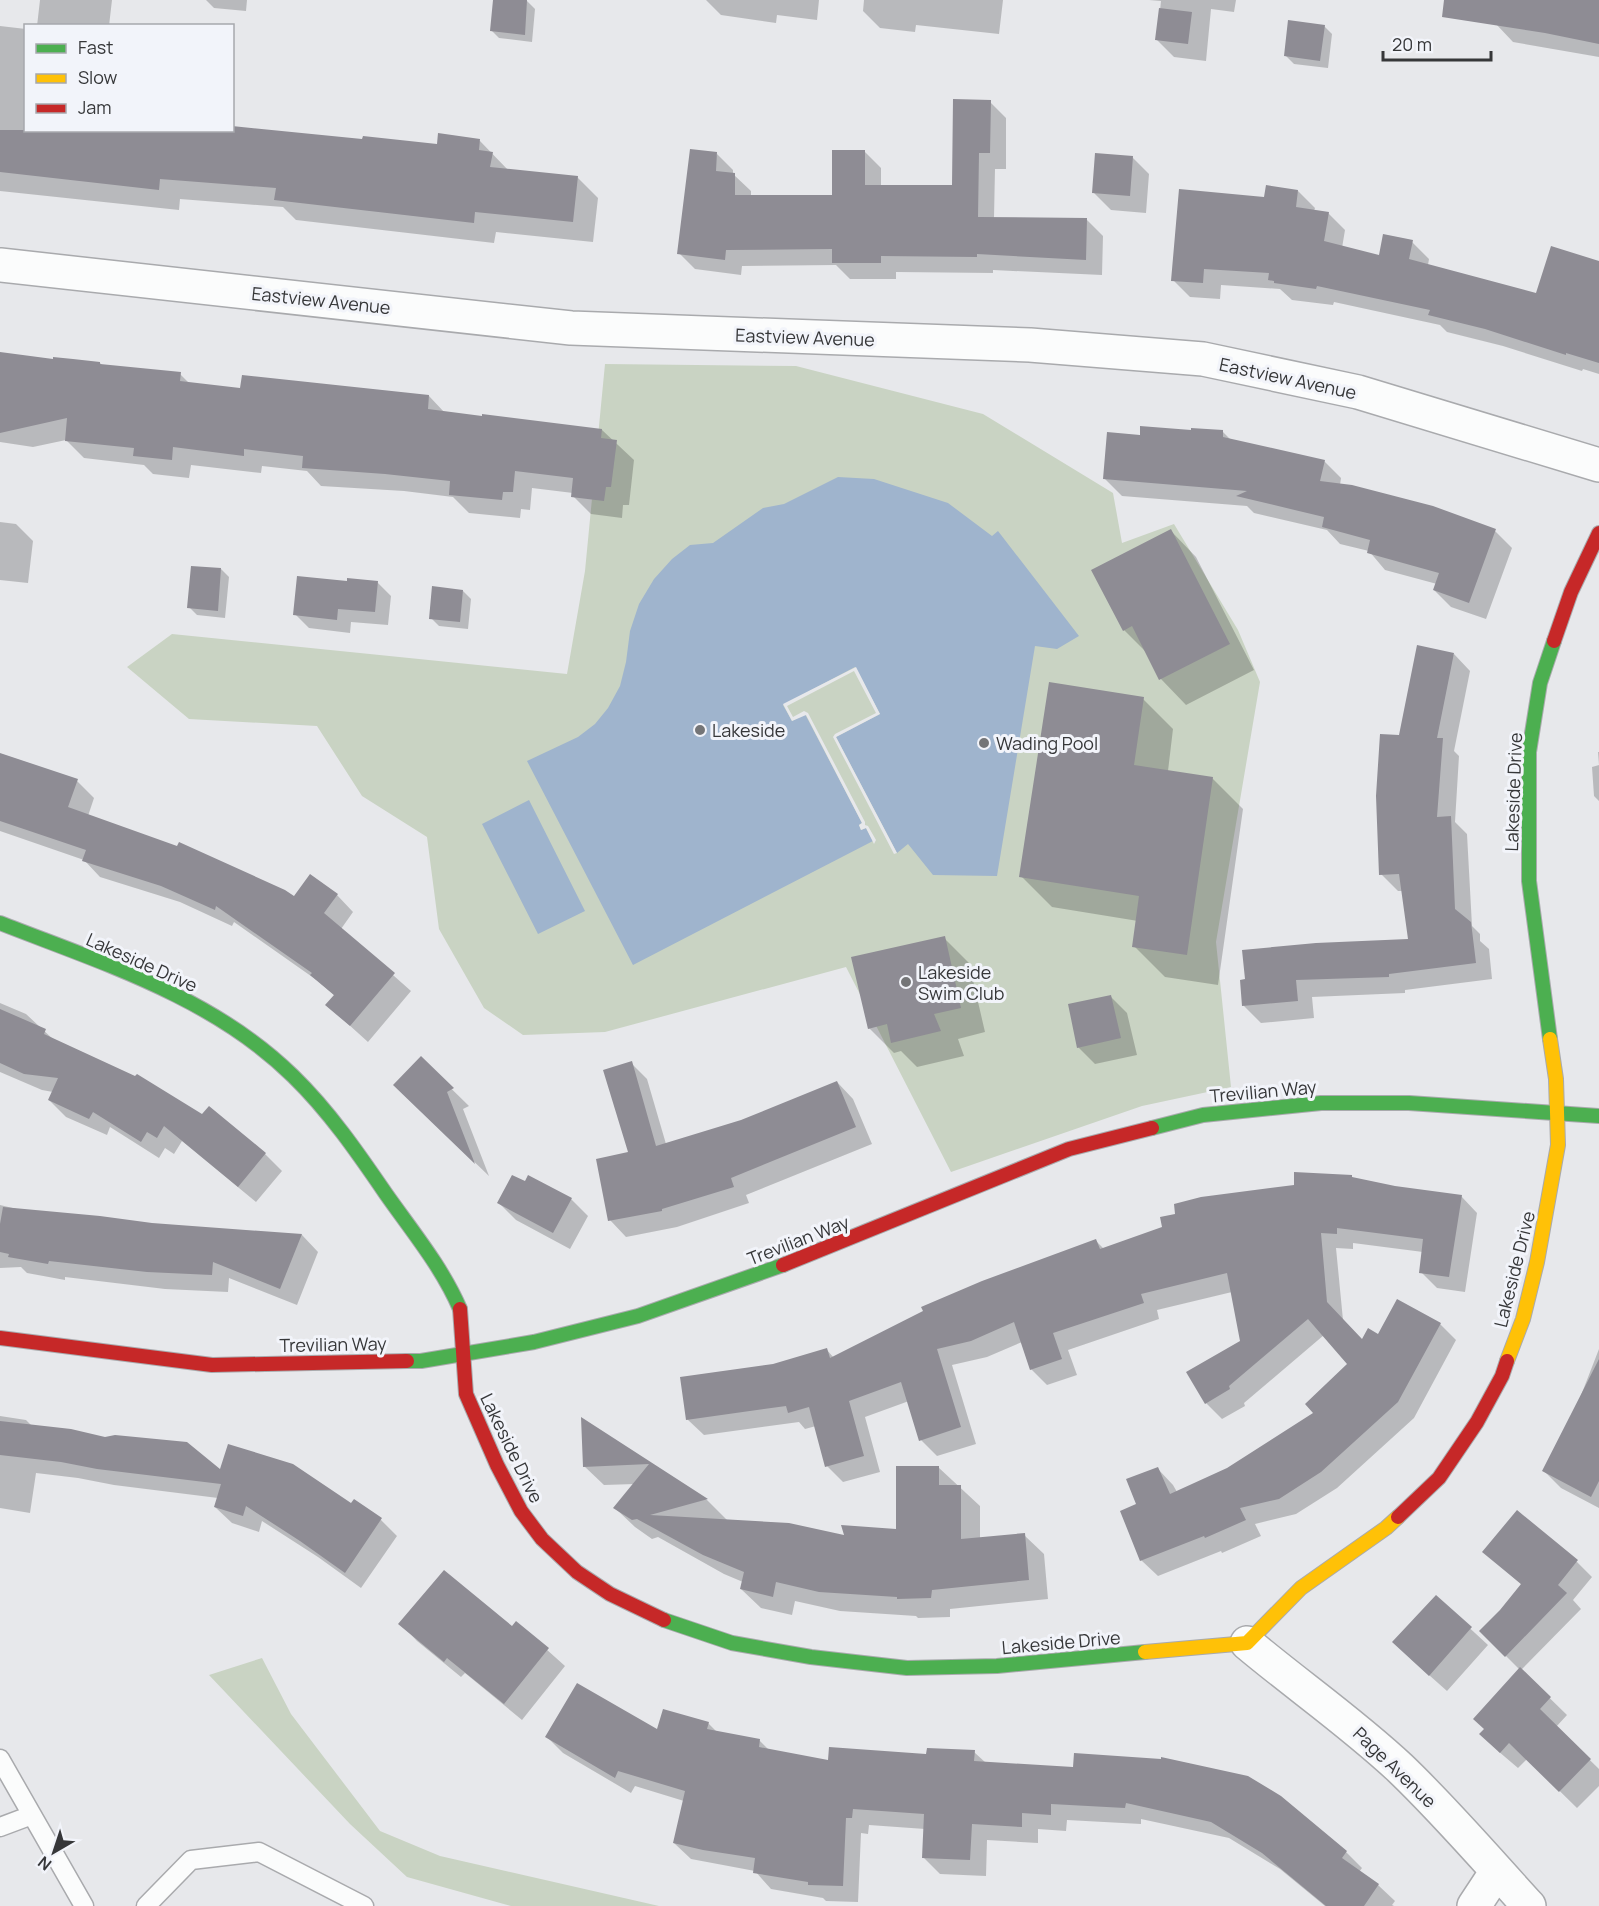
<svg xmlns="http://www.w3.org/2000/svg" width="1599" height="1906" font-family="Manrope,sans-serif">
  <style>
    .green { fill: #c9d3c3 }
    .water { fill: #9fb4cd }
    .pier { fill: #e7e8eb }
    .shadow { fill: #0003 }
    .building { fill: #8e8c94 }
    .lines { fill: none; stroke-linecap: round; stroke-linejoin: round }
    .lane-casing { stroke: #a9aaad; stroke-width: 21 }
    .street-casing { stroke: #a9aaad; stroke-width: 36 }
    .fast-casing { stroke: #a9aaad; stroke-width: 16 }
    .slow-casing { stroke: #a9aaad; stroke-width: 16 }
    .jam-casing { stroke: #a9aaad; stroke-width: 16 }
    .lane { stroke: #fbfcfc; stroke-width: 18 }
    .street { stroke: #fbfcfc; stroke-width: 33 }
    .fast { stroke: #4caf50; stroke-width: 14 }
    .slow { stroke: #ffc107; stroke-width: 14 }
    .jam { stroke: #c62828; stroke-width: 14 }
    .poi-dot { fill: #747577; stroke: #f2f4fa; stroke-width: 2 }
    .labels { text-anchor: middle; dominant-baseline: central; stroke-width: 6; stroke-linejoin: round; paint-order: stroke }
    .street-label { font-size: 18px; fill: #363739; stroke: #f2f4fa }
    .poi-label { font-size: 18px; fill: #363739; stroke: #f2f4fa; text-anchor: start }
  </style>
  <rect width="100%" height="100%" fill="#e7e8eb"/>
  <path class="green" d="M605 364 796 366 983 414 1113 493 1122 543 1174 524 1238 630 1260 682 1216 942 1231 1087 1142 1106 951 1172 846 967 605 1032 523 1035 484 1008 439 929 427 837 362 796 317 726 189 719 127 667 172 634 567 674 585 571Z
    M262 1658 291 1714 380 1831 440 1856 659 1906H511L407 1877 350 1824 209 1675Z"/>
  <path class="water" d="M838 477 874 479 948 503 992 536 998 531 1079 636 1057 649 1035 646 997 876 933 875 908 844 897 853 836 737 880 714 855 667 783 705 792 721 805 714 862 823 859 825 861 830 866 828 873 841 633 965 527 761 578 737 595 724 608 708 620 686 626 662 630 631 639 604 654 579 672 559 690 545 713 543 763 508 784 504Z
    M529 800 585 911 538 934 482 824Z"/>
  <path class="pier" d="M856 667 880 714 836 737 897 853 894 854 833 737 835 734 876 713 854 671 787 706 793 717 804 711 808 713 865 822V825L868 826 876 840 874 844 866 828 861 830 859 825 862 823 806 715 792 721 783 704Z"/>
  <path class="shadow" d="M40 0H112L109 26H37Z
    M206 0H247L246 11 214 8Z
    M494 0 527 1 535 9 532 42 499 38 491 30Z
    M706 0H819L817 20 777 15 776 23 721 15Z
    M864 0H1003L999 34 916 25 915 32 880 28 863 11Z
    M1149 0H1236L1234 12 1211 9 1206 61 1174 57 1157 40 1161 1Z
    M1478 0H1599V57L1513 42 1496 24Z
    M0 26 26 29V130L364 140 438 146 480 141 509 171 577 177 598 198 593 242 496 232 494 243 296 220 283 207 180 199 179 210 0 191Z
    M1324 26 1332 34 1328 68 1294 64 1286 56Z
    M990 102 1006 118V169H995L994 218 1087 220 1103 236 1102 275 993 270V273L896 272V279H850L836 265 742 266 741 275 695 269 679 253 717 154 733 170V174L751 191V197H833L864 151 881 168V187L953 186Z
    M1132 157 1149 174 1146 213 1111 210 1094 193Z
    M1298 191 1315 208 1314 211 1328 213 1345 230 1342 248 1380 257 1412 242 1429 259 1428 265 1537 295 1599 264V374L1583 369 1582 371 1503 346 1447 332 1440 325 1334 302 1333 305 1292 300 1280 289 1221 285 1220 299 1190 297 1173 280 1265 199Z
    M0 354 54 360 100 363 103 366 180 374 190 384 242 390 429 396 445 413 602 430 634 460 629 505H623L622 518 591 514 573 496V493L532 488 530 510 521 509 520 518 469 513 453 497 404 491 321 486 307 471 262 466 261 473 191 465 189 478 153 474 144 465 84 458 66 440 33 447 0 442Z
    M1223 432 1232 441 1324 461 1341 478 1340 485 1495 531 1512 548 1486 619 1451 607 1434 590 1437 584 1385 570 1369 551 1340 544 1327 530 1254 513 1247 506 1122 496 1105 479 1141 437Z
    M0 522 16 524 33 541 28 583 0 580Z
    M1171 531 1196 557 1254 670 1186 705 1161 679 1148 654 1124 630Z
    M221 569 229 577 225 618 197 615 189 607Z
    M348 582H377L391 596 388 625 351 622 350 633 309 628 295 614Z
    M463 591 471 599 468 629 439 626 431 618Z
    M1454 654 1470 671 1454 751 1459 756 1455 822 1467 834 1472 926 1480 934V941L1489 949 1492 979 1405 990V993L1312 997 1314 1018 1261 1023 1244 1006 1241 981 1409 941 1403 891H1398L1381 874 1400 737Z
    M1142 698 1173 729 1168 771 1212 778 1243 809 1218 985 1165 977 1134 946 1138 921 1052 907 1021 876Z
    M1598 752H1599V801L1594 796 1592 767 1599 765Z
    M0 755 77 781 94 798 88 816 294 898 337 895 353 912 341 929 411 991 368 1042 327 1005 335 996 318 981 234 922 232 926 180 902 100 877 84 860 0 831Z
    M944 938 969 963 985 1032 958 1039 964 1056 917 1067 901 1051 894 1053 869 1028Z
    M1110 996 1127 1013 1137 1055 1095 1064 1078 1047Z
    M0 1003 26 1014 55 1041 265 1154 282 1171 256 1202 182 1141 174 1154 165 1148 159 1158 110 1127 107 1135 66 1117 49 1100 53 1092 42 1090 0 1072Z
    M421 1059 469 1106 463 1109 489 1176 412 1102Z
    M631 1063 647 1079 666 1144 741 1122 837 1082 853 1099 872 1144 746 1195 749 1203 677 1227 626 1237 610 1220 630 1153Z
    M1351 1176 1354 1179 1395 1188 1461 1196 1477 1213 1465 1292 1437 1288 1421 1272 1423 1252 1353 1243V1249L1336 1248 1343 1320 1362 1341 1378 1336 1440 1324 1456 1340 1414 1418 1337 1488 1296 1514 1255 1524 1261 1536 1222 1553 1221 1551 1158 1576 1141 1560 1138 1505 1157 1468 1173 1485 1177 1492 1228 1469 1316 1414 1349 1364 1324 1335 1244 1403 1245 1406 1222 1419 1206 1403 1242 1341 1232 1292 1157 1310 1159 1319 1068 1350 1077 1375 1047 1385 1031 1369 1022 1342 987 1357 952 1365 976 1444 937 1456 921 1440 909 1401 865 1417 880 1472 843 1482 827 1466 816 1426 805 1429 799 1422 704 1435 687 1419 773 1366 826 1349 834 1358 1096 1241 1104 1249 1295 1187Z
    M571 1199 588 1216 570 1249 516 1220 499 1203Z
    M0 1205 21 1210 152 1224 302 1235 318 1252 297 1305 229 1278 228 1292 165 1289 65 1277V1280L27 1273 21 1267 0 1268Z
    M1599 1349V1508L1561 1488 1544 1471 1578 1403Z
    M0 1416 26 1420 32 1426 221 1471 352 1505 381 1520 397 1536 361 1588 318 1557 262 1521 259 1532 232 1523 215 1507 218 1498 114 1485 78 1478 36 1473 30 1513 0 1508Z
    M582 1420 707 1500 728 1521 846 1537 898 1530 938 1467 980 1506V1539L1024 1535 1044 1554 1048 1599 950 1609V1617L918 1618 916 1616 840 1611 795 1601 792 1615 761 1608 741 1589 743 1582 724 1574 658 1537 652 1539 635 1527 615 1508 635 1484 604 1485 584 1466Z
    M1484 1552 1577 1562 1592 1577 1573 1600 1581 1609 1521 1670 1567 1715 1556 1727 1599 1769V1786L1577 1808 1527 1759 1518 1768 1498 1751 1520 1670 1481 1631 1501 1611 1522 1585Z
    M1436 1597 1488 1645 1447 1691 1411 1659Z
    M517 1623 565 1666 522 1720 465 1673 461 1677 417 1641 401 1624 512 1628Z
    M708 1723 717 1732 759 1740 769 1750 829 1761 974 1752 986 1763 1346 1852 1362 1868 1359 1872 1378 1885 1395 1901 1392 1905 1394 1906H1325L1280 1869 1229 1838 1141 1819V1824L1067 1820 1066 1831 1038 1829V1843L987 1840 986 1876 940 1874 923 1857 925 1829 869 1825 868 1834 861 1833 858 1902 826 1901 823 1898 771 1889 755 1871 691 1859 674 1843 684 1801 635 1786 631 1793 563 1753 547 1737 658 1731Z"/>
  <path class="building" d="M493 0H527L525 35 490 31Z
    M1444 0H1599V44L1545 33 1442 17Z
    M1159 8 1192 12 1188 44 1155 40Z
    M1288 20 1325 25 1320 61 1284 56Z
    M953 99 991 100 990 153H979L978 217 1087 218 1086 260 977 254V257L881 256V263H832V249L726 250 725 260 677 254 690 149 717 152 716 171 735 173V195H832V150H865V185H952Z
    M232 126 362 139 363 136 437 144 438 133 480 139 479 150 493 152 490 167 578 176 573 222 475 212 474 223 274 200 276 188 160 179 159 190 0 172V130H232Z
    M1095 153 1133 156 1130 196 1092 193Z
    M1266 185 1298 190 1296 207 1329 212 1324 241 1379 255 1383 234 1413 240 1409 259 1536 293 1551 246 1599 261V363L1566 353V355L1485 329 1428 315 1430 310 1317 286 1316 289 1274 283V281L1268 280 1269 273 1204 269 1203 283 1171 281 1179 189 1264 197Z
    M0 352 53 359V357L73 359 100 362V364L181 372 180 381 240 388 242 375 429 395 428 409 482 416V414L602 429 601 438 617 440 611 487H606L604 501 571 497 573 478 515 471 513 492H503L502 500 449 495 450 481 385 474 302 468 303 456 244 449V456L173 447 172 460 133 456 134 448 65 441 67 418 0 433Z
    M1140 426 1191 430V428L1223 430V437L1325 460 1320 481 1352 485 1433 506 1496 529 1469 603 1433 590 1439 573 1367 553 1370 540 1322 527 1324 517 1236 496 1247 491 1103 479 1107 432 1140 435Z
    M1171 529 1230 644 1159 680 1132 626 1123 631 1091 570Z
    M191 566 221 568 218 611 187 608Z
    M297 576 347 581V578L378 581 375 612 338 609 337 620 293 615Z
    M432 586 463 590 460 622 429 619Z
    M1417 645 1454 653 1437 738H1443L1437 817 1451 816 1455 909 1471 922 1476 963 1389 974V977L1296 980 1298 1001 1242 1006 1240 980 1245 979 1242 950 1316 943 1408 939 1399 874 1379 875 1376 796 1380 734 1399 735Z
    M1049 682 1144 697 1134 765 1213 777 1187 955 1132 947 1139 896 1019 877Z
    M0 753 78 779 68 807 177 846 179 842 285 890 294 896 310 874 338 894 324 913 395 973 350 1026 325 1005 334 995 310 975 312 973 216 906 215 910 161 886 82 861 86 850 0 821Z
    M945 936 961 1008 934 1014 941 1031 891 1043 887 1024 868 1029 851 957Z
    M1111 995 1121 1038 1077 1048 1068 1004Z
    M0 1009 46 1029 44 1034 135 1076 137 1074 202 1114 209 1106 266 1153 238 1187 164 1126 157 1138 147 1132 141 1142 93 1112 89 1119 48 1100 58 1078 24 1074 0 1063Z
    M421 1056 454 1088 447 1092 475 1164 393 1085Z
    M632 1061 656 1146 741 1120 837 1081 856 1127 731 1178 734 1187 662 1209V1211L608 1221 596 1159 628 1152 603 1070Z
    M1294 1172 1352 1175V1177L1395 1186 1462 1195 1449 1277 1419 1273 1423 1239 1337 1228V1234L1321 1233 1327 1302 1362 1339 1368 1328 1378 1334 1397 1299 1441 1323 1398 1402 1321 1472 1279 1499 1240 1508 1246 1520 1205 1538 1204 1536 1140 1561 1120 1511 1136 1504 1126 1479 1158 1467 1170 1494 1227 1468 1313 1413 1305 1404 1347 1364 1308 1319 1229 1386 1230 1389 1205 1404 1186 1372 1240 1341 1227 1273 1141 1294 1144 1303 1053 1333 1062 1359 1030 1370 1014 1322 971 1341 937 1349 961 1427 919 1441 901 1382 849 1401 864 1456 825 1467 809 1407 788 1413 786 1406 686 1420 680 1377 773 1364 827 1348 830 1358 923 1311 921 1307 982 1281 1096 1239 1100 1249 1162 1227 1160 1217 1175 1214 1174 1204 1201 1197 1294 1185Z
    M512 1175 525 1181 528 1175 572 1198 553 1233 497 1203Z
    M3 1207 100 1216 152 1223 302 1234 280 1289 213 1262 212 1275 147 1272 49 1261 48 1264 8 1257 9 1254 0 1252V1224Z
    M1599 1359V1481L1591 1497 1542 1471Z
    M581 1417 708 1499 650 1515 789 1523 844 1535 841 1525 896 1529V1466H939V1485H961V1539L1025 1533 1029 1580 932 1590 931 1598 897 1599V1597L819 1592 776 1582 773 1597 740 1589 744 1572 703 1555 637 1519 632 1520 613 1508 649 1464 583 1467Z
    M0 1421 71 1429 105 1437 115 1435 187 1442 220 1469 228 1444 293 1464 351 1503 354 1499 382 1518 345 1573 300 1541 246 1506 243 1516 214 1507 221 1484 97 1469 61 1462 0 1455Z
    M1517 1510 1578 1560 1558 1585 1567 1593 1505 1657 1479 1631 1500 1610 1521 1584 1482 1552Z
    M444 1570 512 1626 516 1621 549 1648 504 1704 447 1658 444 1662 398 1624Z
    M1436 1595 1472 1627 1429 1676 1392 1642Z
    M1520 1667 1551 1697 1540 1709 1591 1759 1559 1792 1509 1743 1500 1753 1479 1734 1484 1729 1473 1719Z
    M577 1683 657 1729 663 1709 709 1722 707 1729 760 1739 759 1747 828 1760 829 1747 926 1754 927 1748 975 1750 974 1761 1073 1767 1074 1753 1161 1759V1757L1248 1776 1281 1796 1347 1851 1342 1858 1379 1884 1364 1906H1326L1262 1853 1211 1822 1126 1803 1125 1808 1051 1804V1815L1022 1813V1827L972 1824 970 1860 922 1858 924 1814 853 1809 852 1818H846L843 1886 808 1885V1882L753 1873 755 1858 703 1850 673 1843 685 1791 618 1771 615 1778 545 1737Z"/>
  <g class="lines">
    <defs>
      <path id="lane" d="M0 1759 84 1906
        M0 1827 32 1815
        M146 1906 191 1860 259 1852 364 1906"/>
      <path id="street" d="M0 265 571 328 1030 345 1203 359 1358 392 1599 465
        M1247 1643C1297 1685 1352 1723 1400 1768 1445 1811 1487 1860 1529 1906
        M1474 1906 1497 1871"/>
      <path id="fast" d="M0 923C102 963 213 997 293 1076 329 1111 358 1153 386 1194 412 1231 442 1267 460 1309
        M1550 1039 1529 881V752L1540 683 1554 641
        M1152 1128 1203 1115 1321 1103H1409L1599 1116
        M407 1361H421L534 1342 638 1316 783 1265
        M664 1620 732 1643 811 1657 907 1668 997 1666 1145 1652"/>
      <path id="slow" d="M1507 1361 1523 1319 1537 1262 1558 1145 1556 1079 1550 1039
        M1145 1652 1247 1643 1301 1588 1386 1528 1398 1517"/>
      <path id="jam" d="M1554 641 1571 592 1599 533
        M783 1265 1069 1149 1152 1128
        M460 1309 466 1394 497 1465 521 1511 542 1539 577 1572 610 1594 664 1620
        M0 1338 212 1365 407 1361
        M1398 1517 1439 1478 1477 1422 1502 1376 1507 1361"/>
    </defs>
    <use href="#lane" class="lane-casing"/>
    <use href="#street" class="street-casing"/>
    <use href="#fast" class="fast-casing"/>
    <use href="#slow" class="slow-casing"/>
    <use href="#jam" class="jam-casing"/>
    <use href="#lane" class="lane"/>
    <use href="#street" class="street"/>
    <use href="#fast" class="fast"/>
    <use href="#slow" class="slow"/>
    <use href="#jam" class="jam"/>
  </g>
  <g class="poi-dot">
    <circle cx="700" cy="730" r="6"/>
    <circle cx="984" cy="743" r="6"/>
    <circle cx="906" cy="982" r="6"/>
  </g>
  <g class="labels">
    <g class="street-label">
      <text transform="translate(321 300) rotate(6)">Eastview Avenue</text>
      <text transform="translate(805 337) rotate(2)">Eastview Avenue</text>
      <text transform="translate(1288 378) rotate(12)">Eastview Avenue</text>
      <text transform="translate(1513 792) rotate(-88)">Lakeside Drive</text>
      <text transform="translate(142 962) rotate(24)">Lakeside Drive</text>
      <text transform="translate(1263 1091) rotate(-5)">Trevilian Way</text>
      <text transform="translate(798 1240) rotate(-21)">Trevilian Way</text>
      <text transform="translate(1514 1269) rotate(-76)">Lakeside Drive</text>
      <text transform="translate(333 1344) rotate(-1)">Trevilian Way</text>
      <text transform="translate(512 1448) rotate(64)">Lakeside Drive</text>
      <text transform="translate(1061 1642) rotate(-5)">Lakeside Drive</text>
      <text transform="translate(1395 1767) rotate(44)">Page Avenue</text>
    </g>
    <g class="poi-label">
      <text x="712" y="730">Lakeside</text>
      <text x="996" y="743">Wading Pool</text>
      <text x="918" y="972">Lakeside<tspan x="918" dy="21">Swim Club</tspan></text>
    </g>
  </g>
  <rect x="24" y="24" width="210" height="108" fill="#f2f4fa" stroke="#a7a8ad" stroke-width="1.5"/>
  <rect x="36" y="44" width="30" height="9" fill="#4caf50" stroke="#a7a8ad" stroke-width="1.5"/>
  <text x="78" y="54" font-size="18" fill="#363739">Fast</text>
  <rect x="36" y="74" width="30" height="9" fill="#ffc107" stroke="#a7a8ad" stroke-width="1.5"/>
  <text x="78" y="84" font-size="18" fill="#363739">Slow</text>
  <rect x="36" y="104" width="30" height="9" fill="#c62828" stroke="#a7a8ad" stroke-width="1.5"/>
  <text x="78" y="114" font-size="18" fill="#363739">Jam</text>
  <g transform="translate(54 1852) rotate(219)" stroke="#f2f4fa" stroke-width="4.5" paint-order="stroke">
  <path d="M0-4.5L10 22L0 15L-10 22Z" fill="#363739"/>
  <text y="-9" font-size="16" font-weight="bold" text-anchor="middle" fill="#363739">N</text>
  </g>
  <path d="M1383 51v9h108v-9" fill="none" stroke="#363739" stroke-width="3"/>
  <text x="1392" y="51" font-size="18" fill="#363739" stroke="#f2f4fa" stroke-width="4.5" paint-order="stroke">20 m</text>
</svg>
